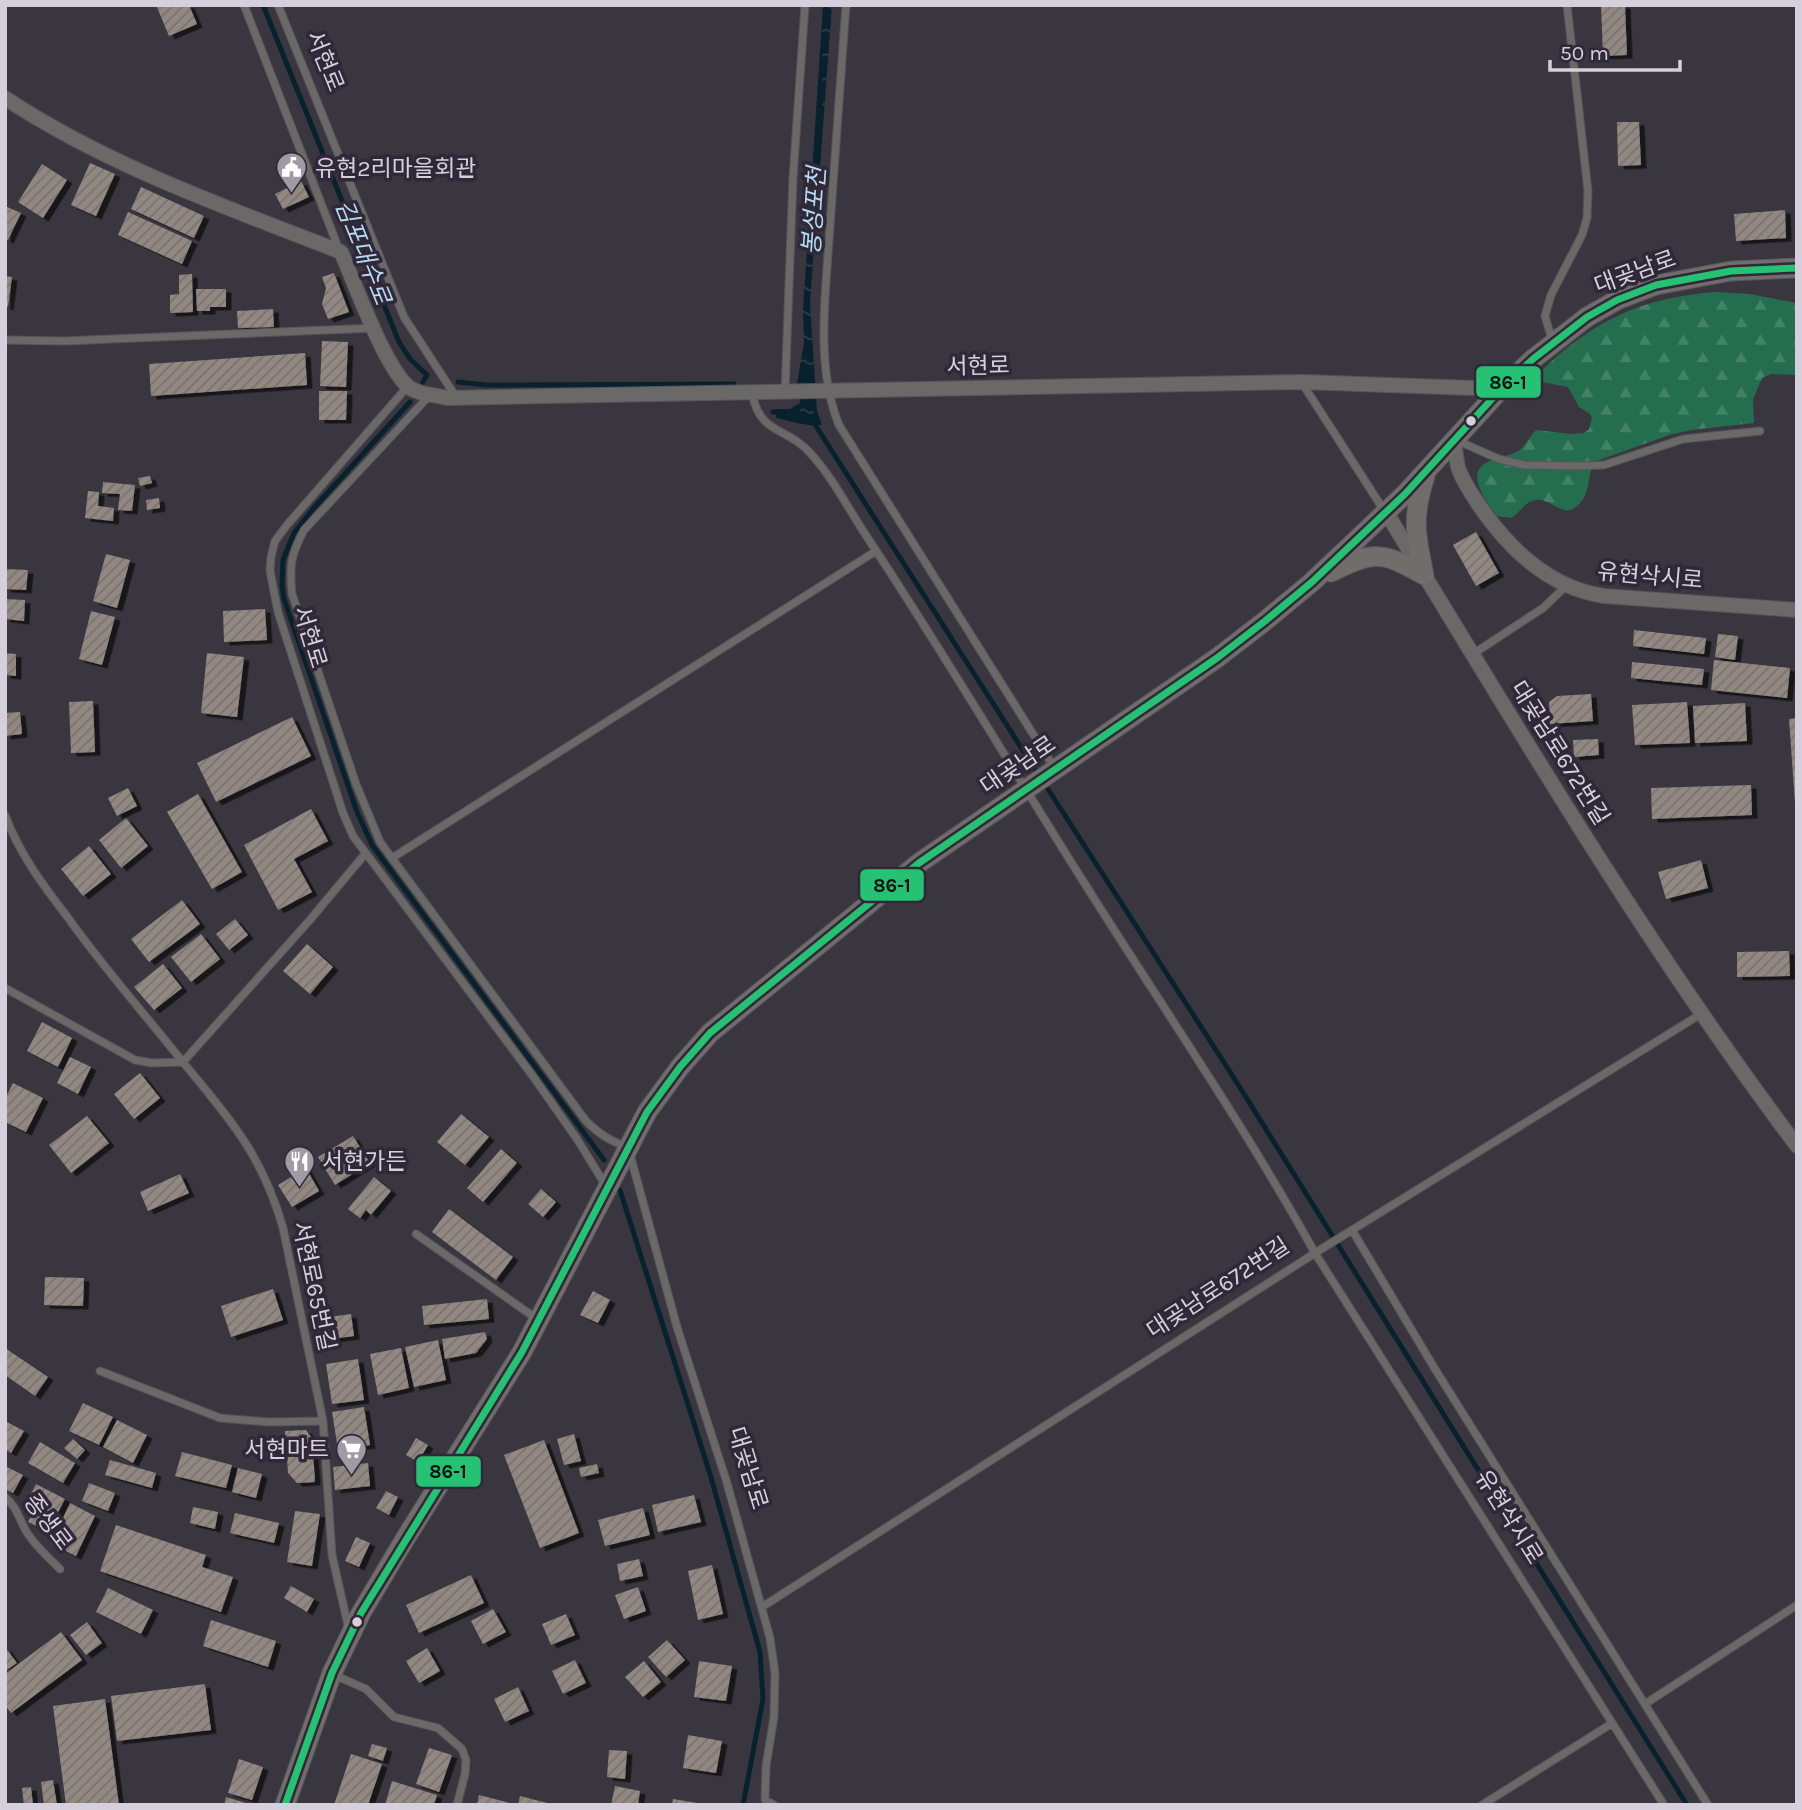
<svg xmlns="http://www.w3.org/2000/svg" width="1802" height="1810" font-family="Karla,'Noto Sans KR',sans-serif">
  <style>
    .forest { fill: url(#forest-firs) }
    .water { fill: url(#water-ripples) }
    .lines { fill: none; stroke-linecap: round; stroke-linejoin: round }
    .stream { stroke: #09212d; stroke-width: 5 }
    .building { fill: url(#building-hatch); filter: url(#shadow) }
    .lane-casing { stroke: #56535a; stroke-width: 9 }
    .street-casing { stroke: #56535a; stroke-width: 16 }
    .secondary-casing { stroke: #56535a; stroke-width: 21 }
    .lane { stroke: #6b6868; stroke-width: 7 }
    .street { stroke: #6b6868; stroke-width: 14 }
    .secondary { stroke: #706d6b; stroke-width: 19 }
    .bus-1-casing { stroke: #302838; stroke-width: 12 }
    .bus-1 { stroke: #26c172; stroke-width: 7 }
    .bus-dot { fill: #d5d0db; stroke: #302838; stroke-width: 2.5 }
    .labels { text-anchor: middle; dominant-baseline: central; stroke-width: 7; stroke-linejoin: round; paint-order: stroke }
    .street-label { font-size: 23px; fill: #d5d0db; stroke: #302838 }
    .poi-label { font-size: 23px; fill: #d5d0db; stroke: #302838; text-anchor: start }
    .water-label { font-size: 24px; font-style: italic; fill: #b4dcf3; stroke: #302838 }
    .line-badge { stroke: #302838; stroke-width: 2.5 }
    .pale-badge-label { font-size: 19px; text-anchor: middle; font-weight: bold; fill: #111 }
  </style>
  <defs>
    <pattern id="forest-firs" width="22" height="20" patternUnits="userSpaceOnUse" patternTransform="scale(1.75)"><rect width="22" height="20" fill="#246e4f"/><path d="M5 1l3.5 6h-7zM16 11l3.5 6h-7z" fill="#438268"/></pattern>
    <pattern id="water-ripples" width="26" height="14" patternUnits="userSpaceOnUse" patternTransform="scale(1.75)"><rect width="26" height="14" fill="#09212d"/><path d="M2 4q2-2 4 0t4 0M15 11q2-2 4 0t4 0" fill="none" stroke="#2c404b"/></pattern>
    <pattern id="building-hatch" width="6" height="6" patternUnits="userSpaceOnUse" patternTransform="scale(1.75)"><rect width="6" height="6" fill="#928882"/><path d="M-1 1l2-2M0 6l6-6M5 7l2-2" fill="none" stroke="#79726f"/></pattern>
    <filter id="shadow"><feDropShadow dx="5.5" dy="3.5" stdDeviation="0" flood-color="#0009"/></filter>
  </defs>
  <rect width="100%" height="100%" fill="#3a363f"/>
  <path class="forest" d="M1716 292 1749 294 1797 303V375L1771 374 1762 378 1753 399 1754 423 1691 430 1669 435 1594 462C1587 477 1591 494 1577 506 1561 520 1549 494 1532 501 1523 504 1519 514 1511 518L1497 516C1487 503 1465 474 1486 463 1496 457 1508 457 1518 451 1526 446 1529 437 1536 430L1571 434 1584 433 1589 429 1592 418 1590 414 1579 407 1568 387 1542 382 1538 378 1539 373C1594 320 1640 298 1716 292Z"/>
  <path class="water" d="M823 5H832L810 303 817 411 822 425C806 427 792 421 776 418V409H790L800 403 797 383 804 343 803 309Z"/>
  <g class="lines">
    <path class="stream" d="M263 5 399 342 410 359 427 375 423 382
      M458 382 486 385 734 384
      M410 402 312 510 294 533 283 560 282 585 284 599 357 812 372 845 604 1160
      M773 412 784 413
      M814 423 1038 774
      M1044 783 1234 1078 1687 1805
      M620 1190 710 1474 760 1652 763 1699 743 1805"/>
  </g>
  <path class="building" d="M156 5H189L197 24 169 36Z
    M1601 5H1625L1627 55 1603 56Z
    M1617 122H1639L1641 165 1618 166Z
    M90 163 115 174 96 216 71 205Z
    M42 164 67 180 43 218 18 202Z
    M301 181 309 197 283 209 275 194Z
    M141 187 204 216 194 238 131 209Z
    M5 206 21 213 8 240 5 239Z
    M1785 210 1786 238 1736 241 1734 214Z
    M128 212 192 241 182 264 118 235Z
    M334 273 349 312 328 319 322 304 326 288 322 277Z
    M192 274 193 312 170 313V295L179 294V275Z
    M5 276 12 277 8 307 5 306Z
    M196 289H226V307H210V311H197Z
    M273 309 274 327 238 328 237 311Z
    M322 341 348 342 346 387 320 386Z
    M305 353 307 385 151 396 149 364Z
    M319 391H347L346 420H319Z
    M150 476 152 483 140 486 138 478Z
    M103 482 135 485 132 511 118 510 120 494 102 493Z
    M88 491 99 492 98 506 114 508 113 521 85 518Z
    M159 498 160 508 147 510 146 500Z
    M1476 532 1499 573 1476 586 1453 545Z
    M106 554 130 560 117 608 93 601Z
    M5 569 28 570 26 590 5 589Z
    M5 599 25 600 24 621 5 619Z
    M265 609 267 640 224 642 223 611Z
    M91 611 115 617 102 665 79 659Z
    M1634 630 1706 638 1704 654 1633 646Z
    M1718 634 1738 636 1735 660 1715 657Z
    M5 653 16 654V676L5 675Z
    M207 653 244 657 237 717 201 713Z
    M1714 660 1790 668 1787 698 1711 690Z
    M1632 662 1704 669 1702 685 1631 678Z
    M1591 694 1593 721 1550 724 1549 702 1557 696Z
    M93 701 95 752 71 753 69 702Z
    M1687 702 1690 743 1635 745 1632 705Z
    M1745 703 1747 741 1695 743 1693 706Z
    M20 712 22 734 5 736V713Z
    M292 717 311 756 216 802 197 763Z
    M1797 718V803H1795L1789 719Z
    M1598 739 1599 755 1574 757 1573 740Z
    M1751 785 1752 815 1652 819 1651 788Z
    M128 788 137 806 117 816 108 798Z
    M198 794 242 872 212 889 167 812Z
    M311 809 328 841 294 859 312 892 278 910 244 845Z
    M126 818 148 846 121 868 99 840Z
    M89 846 111 874 83 896 61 869Z
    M1701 860 1708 888 1666 899 1658 872Z
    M182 900 200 924 149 962 131 939Z
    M235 919 248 935 229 950 216 934Z
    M201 934 220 959 191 982 171 957Z
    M307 944 333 967 310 994 283 971Z
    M1789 951 1790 976 1737 977V952Z
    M163 964 182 988 154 1010 134 987Z
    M42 1022 72 1038 58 1067 27 1051Z
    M70 1057 91 1067 78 1094 57 1083Z
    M140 1073 160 1098 134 1119 114 1094Z
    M13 1083 43 1098 26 1132 5 1122V1099Z
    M461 1114 489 1137 465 1165 437 1142Z
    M87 1116 109 1143 71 1173 49 1145Z
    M353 1136 370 1163 335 1185 318 1157Z
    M501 1149 517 1163 483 1202 467 1188Z
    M306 1168 319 1191 292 1207 278 1185Z
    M180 1174 189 1193 148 1211 140 1192Z
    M374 1177 391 1191 371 1215 366 1210 360 1218 348 1209Z
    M541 1189 556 1202 543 1217 528 1204Z
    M449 1209 513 1257 496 1280 432 1232Z
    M45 1277 84 1278 83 1306 44 1305Z
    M273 1289 283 1320 231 1337 221 1306Z
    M593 1291 610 1300 598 1323 580 1315Z
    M487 1299 489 1319 424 1325 422 1306Z
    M351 1314 354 1336 324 1340 321 1318Z
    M485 1332 487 1339 476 1353 445 1359 442 1339Z
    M438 1340 446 1380 414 1387 405 1347Z
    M5 1348 48 1377 35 1396 5 1375Z
    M401 1348 409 1388 378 1395 370 1354Z
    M358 1359 364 1400 332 1404 326 1364Z
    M83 1403 113 1417 99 1445 69 1431Z
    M364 1407 370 1445 338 1450 332 1412Z
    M117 1420 147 1435 133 1463 103 1447Z
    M5 1421 24 1431 11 1453 5 1449Z
    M306 1430 312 1438 315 1482 297 1483 288 1473 285 1431Z
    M574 1434 581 1461 564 1465 557 1439Z
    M416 1438 428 1445 418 1462 406 1455Z
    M73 1439 85 1450 77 1459 64 1448Z
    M544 1440 579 1533 540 1548 504 1455Z
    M40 1442 75 1463 63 1483 28 1463Z
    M182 1452 232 1465 226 1488 175 1476Z
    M110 1460 156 1473 152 1488 105 1475Z
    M368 1463 370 1486 335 1490 333 1467Z
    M597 1464 599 1473 581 1477 579 1468Z
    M5 1466 23 1475 13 1493 5 1489Z
    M238 1468 262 1474 256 1498 232 1492Z
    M89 1483 115 1493 108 1511 82 1501Z
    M36 1484 65 1499 55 1518 26 1503Z
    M386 1491 398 1497 389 1515 376 1508Z
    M694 1495 701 1522 658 1532 652 1505Z
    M70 1503 95 1516 76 1556 51 1544Z
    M193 1507 218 1512 215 1529 190 1523Z
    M643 1508 650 1535 605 1546 598 1520Z
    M34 1510 54 1519 48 1531 28 1522Z
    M295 1511 320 1514 312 1566 287 1562Z
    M235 1513 279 1523 274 1543 230 1533Z
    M116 1525 206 1555 202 1567 233 1577 221 1612 100 1571Z
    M356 1537 370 1543 359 1567 345 1561Z
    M639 1559 643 1576 620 1581 617 1564Z
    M712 1565 723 1614 698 1620 688 1571Z
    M471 1575 484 1603 419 1633 406 1605Z
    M291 1586 314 1599 307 1612 284 1598Z
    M638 1587 646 1611 624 1619 615 1595Z
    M108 1588 153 1610 141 1634 96 1612Z
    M493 1609 506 1632 483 1644 471 1621Z
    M566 1614 575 1635 551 1645 542 1624Z
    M211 1620 276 1641 268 1667 203 1646Z
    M87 1622 102 1643 86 1655 70 1635Z
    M61 1632 82 1660 11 1713 5 1705V1674Z
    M667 1640 685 1660 666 1677 648 1657Z
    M5 1647 17 1663 5 1671Z
    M427 1648 440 1671 419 1683 406 1661Z
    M575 1660 586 1683 563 1694 552 1671Z
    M644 1661 661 1682 643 1697 625 1677Z
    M699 1661 732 1666 726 1701 694 1697Z
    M205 1684 211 1730 117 1741 111 1696Z
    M518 1687 529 1711 505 1722 494 1699Z
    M105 1699 119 1805H66L53 1706Z
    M688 1735 722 1741 716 1773 683 1768Z
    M372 1744 387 1748 383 1761 368 1756Z
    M429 1748 452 1755 439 1792 416 1784Z
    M609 1750 627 1751 625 1779 607 1777Z
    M351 1754 382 1764 368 1805H334Z
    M239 1759 263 1767 252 1800 228 1793Z
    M53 1780 57 1805H44L41 1782Z
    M392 1781 437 1795 434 1805H385Z
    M615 1786 640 1791 638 1805H611Z
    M31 1787 33 1805H24L22 1788Z
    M479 1795 514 1804V1805H477Z
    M520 1796 551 1804V1805H518Z
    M226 1797 249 1804V1805H224Z
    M673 1799 697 1803V1805H672Z"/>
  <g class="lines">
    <defs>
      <path id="lane" d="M244 5 340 252
        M278 5 404 317 456 397
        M846 5C841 83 834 161 829 240 825 300 816 368 839 425L1055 769
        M5 340 64 341 375 328
        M1552 340 1545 316 1551 295 1582 235 1587 218 1588 191 1567 5
        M1302 383 1385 512
        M408 386 287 525 275 541 271 557 270 571 278 612 343 813 353 836 532 1075 577 1139 606 1186
        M785 392 793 178 805 5
        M752 393C760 436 787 426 811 454 833 478 849 510 867 537 942 650 1011 767 1083 881 1161 1005 1244 1125 1315 1253L1664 1805
        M429 396 304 530C291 555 289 565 292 594L356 784 380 842 586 1121C599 1134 610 1141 628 1147L677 1327 727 1483 770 1638 775 1673 774 1717 766 1766 765 1800 774 1805
        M1458 441 1499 459 1524 465 1579 466 1604 465 1683 439 1760 431
        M1473 654 1543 608 1566 586
        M5 815C19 853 42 884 66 915 102 966 143 1012 182 1061 229 1118 262 1154 283 1228L323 1421 332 1555 349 1630
        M392 858 876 551
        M5 988 135 1060 152 1063 183 1062 309 921 365 854
        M1352 1230 1435 1369 1708 1805
        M416 1234 537 1319
        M100 1371 220 1418 269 1422 323 1421
        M5 1497C17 1507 19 1519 26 1531 35 1546 48 1557 60 1569
        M762 1607 1323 1248 1701 1014
        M332 1674 366 1689 394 1717 438 1728 462 1749 466 1760 465 1774 457 1805
        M1645 1704 1797 1605
        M1482 1805 1611 1724"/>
      <path id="street" d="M5 98C108 166 226 207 341 252 355 283 386 371 410 388 420 395 436 395 447 398L1302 382 1501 389
        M1454 439C1455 448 1456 458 1458 467 1462 480 1471 493 1479 505 1509 549 1549 588 1604 596L1797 610
        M1386 512C1517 727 1645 944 1797 1146"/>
      <path id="secondary" d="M1331 572C1374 551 1382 551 1424 575
        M1424 575C1415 533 1412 517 1425 476
        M285 1805 332 1673 361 1613 405 1539 522 1352 647 1112 680 1067 710 1033 919 863 1217 658 1265 621 1312 582 1405 494 1501 389 1533 359 1587 317 1617 300 1656 285 1731 271 1797 268"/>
    </defs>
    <use href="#lane" class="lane-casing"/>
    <use href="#street" class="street-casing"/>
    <use href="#secondary" class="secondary-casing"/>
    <use href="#lane" class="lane"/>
    <use href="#street" class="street"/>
    <use href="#secondary" class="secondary"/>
    <defs>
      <path id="bus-1" d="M285 1805 332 1673 361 1613 522 1352 647 1112 680 1067 710 1033 919 863 1217 658 1265 621 1312 582 1405 494 1501 389 1533 359 1587 317 1617 300 1656 285 1731 271 1797 268"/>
    </defs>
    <use href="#bus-1" class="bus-1-casing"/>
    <use href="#bus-1" class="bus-1"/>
  </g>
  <defs>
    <symbol id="civic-pin" viewBox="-11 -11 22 30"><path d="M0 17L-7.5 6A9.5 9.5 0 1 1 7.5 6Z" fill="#9f9aa4" stroke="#302838"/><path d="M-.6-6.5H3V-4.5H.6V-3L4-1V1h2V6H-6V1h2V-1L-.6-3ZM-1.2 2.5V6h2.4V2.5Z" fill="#fff"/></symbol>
    <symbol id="restaurant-pin" viewBox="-11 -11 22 30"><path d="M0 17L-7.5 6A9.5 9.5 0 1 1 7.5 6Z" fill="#9f9aa4" stroke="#302838"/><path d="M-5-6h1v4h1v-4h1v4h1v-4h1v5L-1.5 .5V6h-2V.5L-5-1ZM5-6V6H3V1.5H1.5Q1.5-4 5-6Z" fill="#fff"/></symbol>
    <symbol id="supermarket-pin" viewBox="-11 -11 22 30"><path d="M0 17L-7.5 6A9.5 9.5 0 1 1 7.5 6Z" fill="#9f9aa4" stroke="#302838"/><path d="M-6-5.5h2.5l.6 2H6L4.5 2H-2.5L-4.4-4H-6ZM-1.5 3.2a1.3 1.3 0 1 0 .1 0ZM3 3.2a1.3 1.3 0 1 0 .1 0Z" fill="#fff"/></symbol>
  </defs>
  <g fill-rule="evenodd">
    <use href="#civic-pin" x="274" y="150" width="35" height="47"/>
    <use href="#restaurant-pin" x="282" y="1144" width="35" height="47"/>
    <use href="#supermarket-pin" x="334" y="1432" width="35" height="47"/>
  </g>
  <g class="bus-dot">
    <circle cx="1471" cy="421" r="6"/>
    <circle cx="357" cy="1622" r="6"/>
  </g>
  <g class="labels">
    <g class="street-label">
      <text transform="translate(325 61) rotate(68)">서현로</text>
      <text transform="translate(1635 272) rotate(-20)">대곶남로</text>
      <text transform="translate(978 366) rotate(-1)">서현로</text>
      <text transform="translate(1650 576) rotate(5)">유현삭시로</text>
      <text transform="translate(310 637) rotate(73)">서현로</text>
      <text transform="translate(1560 753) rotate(58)">대곶남로672번길</text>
      <text transform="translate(1018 765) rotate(-34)">대곶남로</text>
      <text transform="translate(314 1286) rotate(78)">서현로65번길</text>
      <text transform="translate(1218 1288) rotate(-33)">대곶남로672번길</text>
      <text transform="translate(748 1468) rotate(73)">대곶남로</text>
      <text transform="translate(1509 1517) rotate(58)">유현삭시로</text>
      <text transform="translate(48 1522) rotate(53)">종생로</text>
    </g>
    <g class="poi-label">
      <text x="315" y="168">유현2리마을회관</text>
      <text x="322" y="1161">서현가든</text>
      <text x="329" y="1449" text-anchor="end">서현마트</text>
    </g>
    <g class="water-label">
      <text transform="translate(814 211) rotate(-86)">봉성포천</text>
      <text transform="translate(363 252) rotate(68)">김포대수로</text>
    </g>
  </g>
  <g class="line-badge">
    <rect x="1475" y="365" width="67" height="34" rx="7" fill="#26c172"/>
    <rect x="859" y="868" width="66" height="34" rx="7" fill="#26c172"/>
    <rect x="415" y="1455" width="67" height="33" rx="7" fill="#26c172"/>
  </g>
  <g class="pale-badge-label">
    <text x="1508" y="389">86-1</text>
    <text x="892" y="892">86-1</text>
    <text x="448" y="1478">86-1</text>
  </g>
  <rect width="1802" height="1810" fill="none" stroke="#d5d0db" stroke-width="14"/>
  <path d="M1550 60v10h130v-10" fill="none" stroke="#d5d0db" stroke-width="3.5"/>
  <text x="1560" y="60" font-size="21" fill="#d5d0db" stroke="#302838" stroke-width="5" paint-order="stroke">50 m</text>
</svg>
